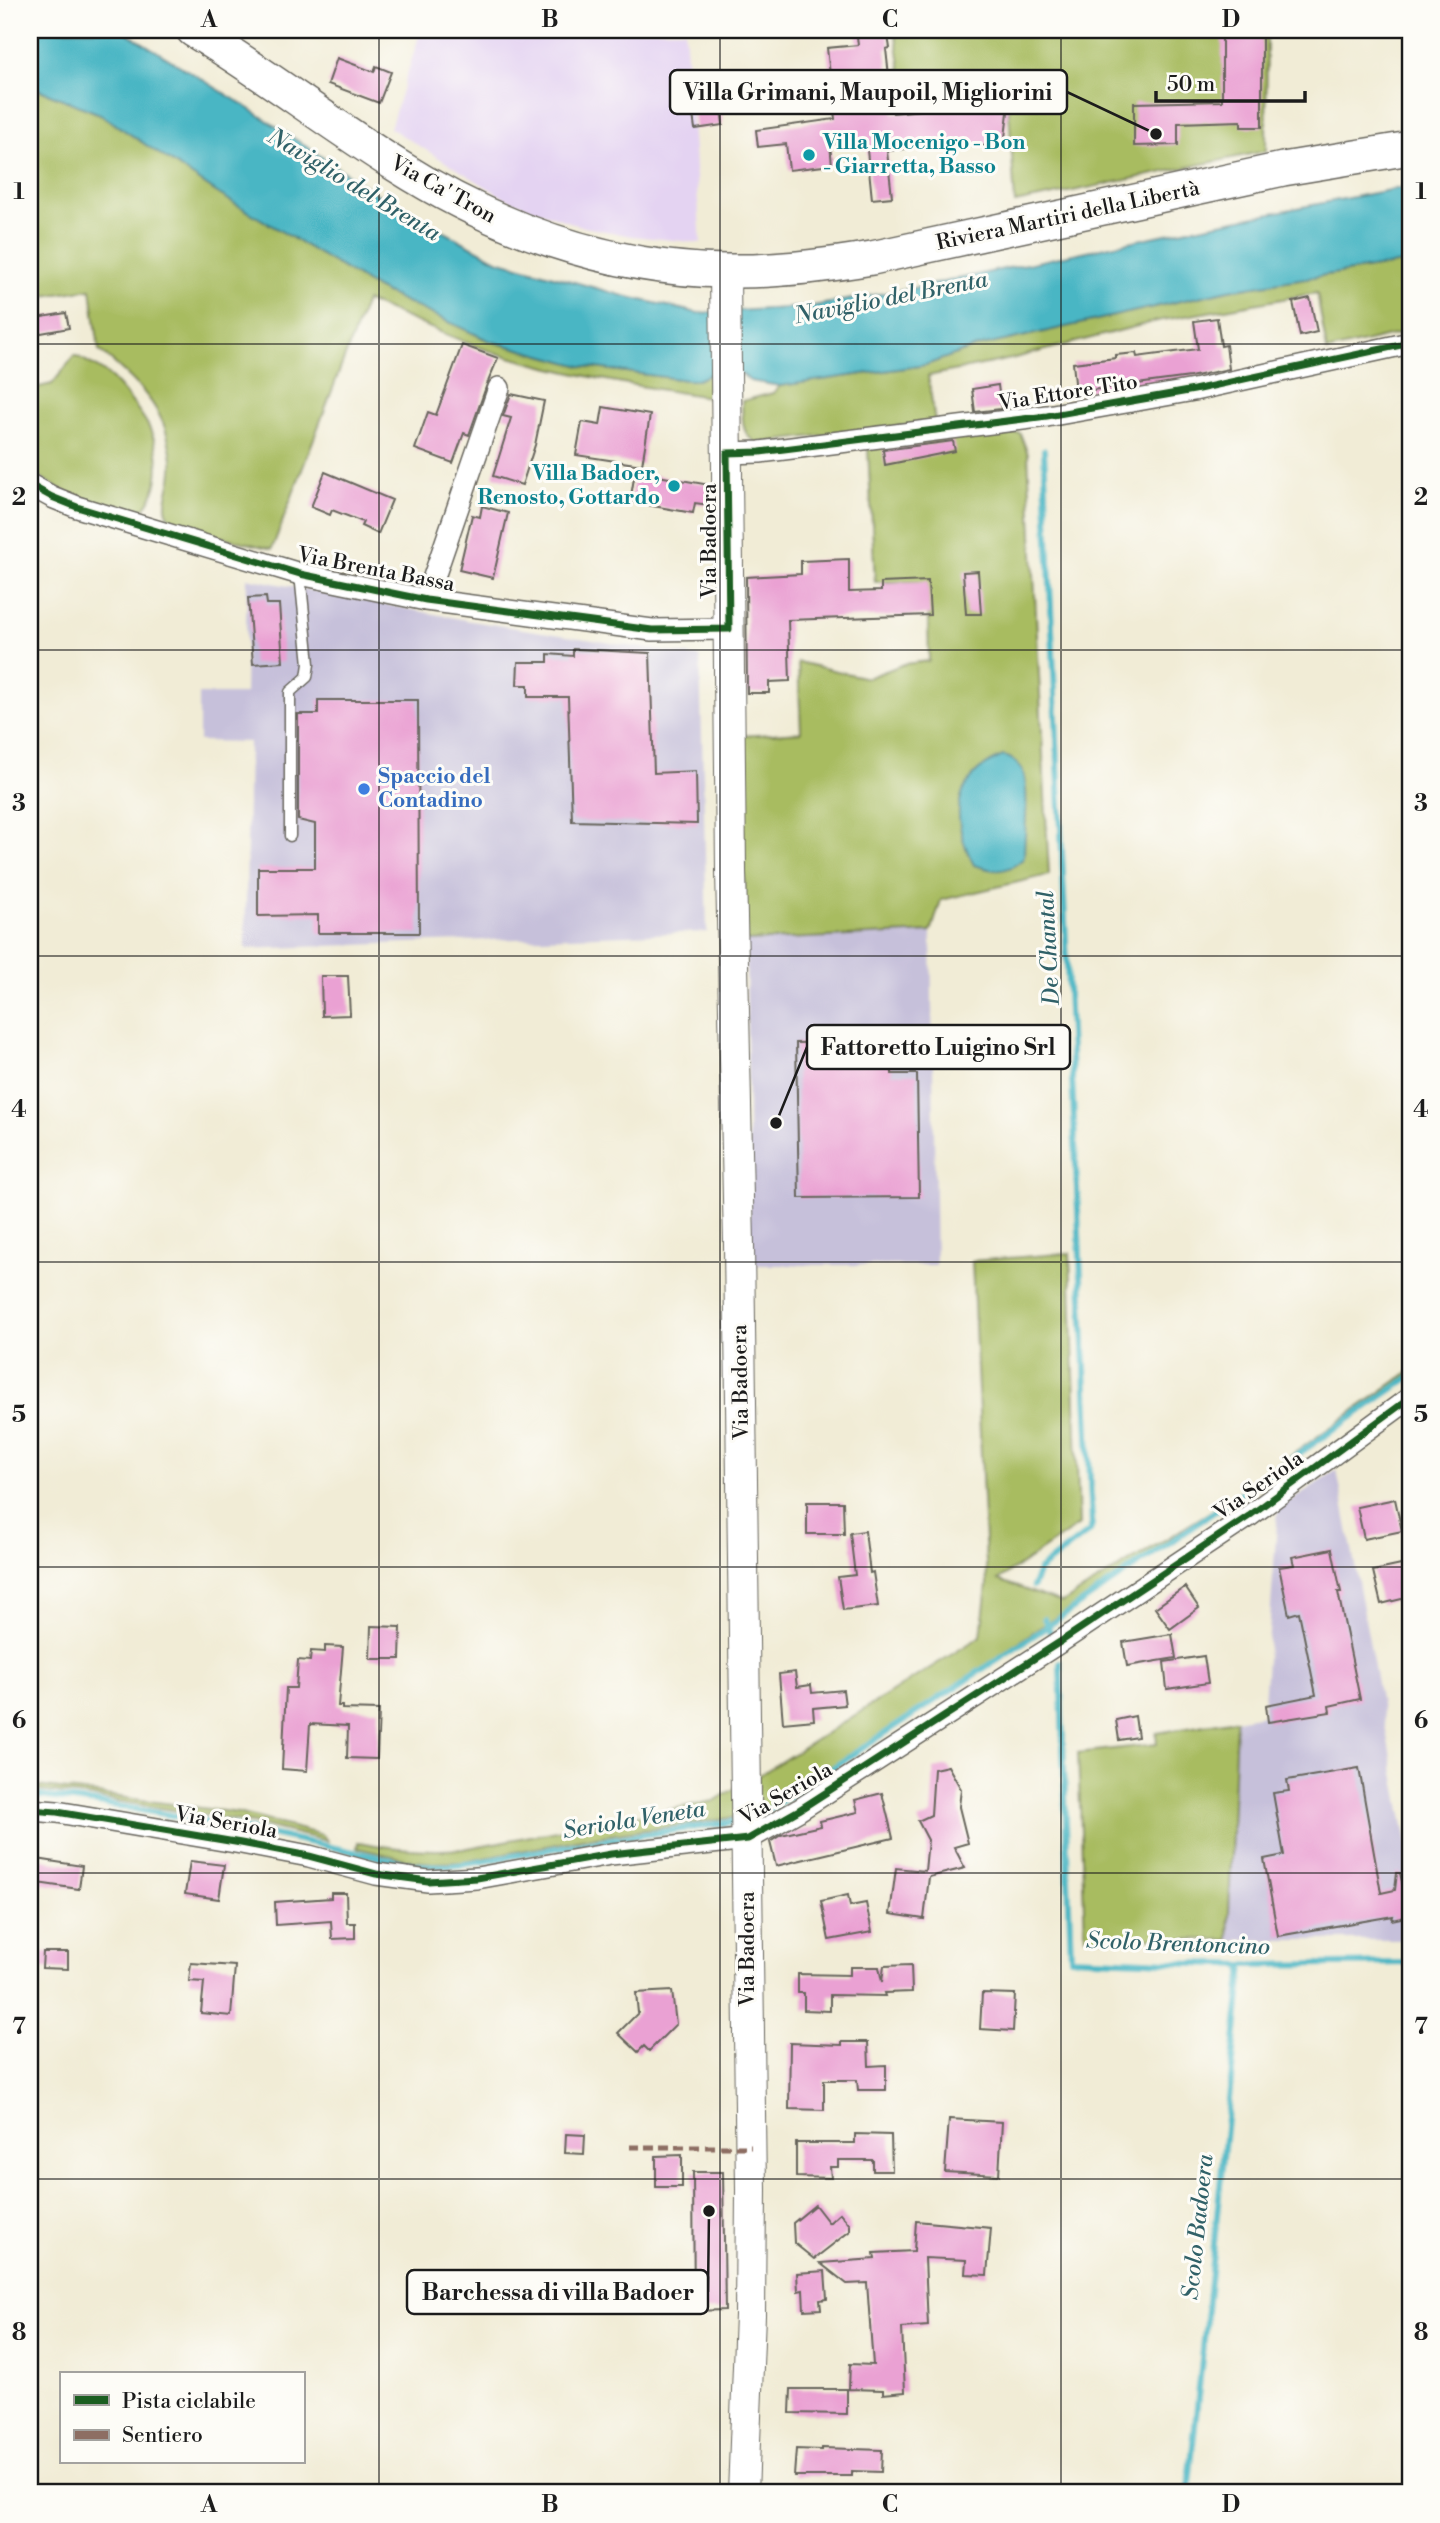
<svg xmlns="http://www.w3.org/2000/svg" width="1440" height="2523" font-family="'Libre Bodoni',serif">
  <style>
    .built { fill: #e4d3f2 }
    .industrial { fill: #c6c0da }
    .green { fill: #a8bc61; stroke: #626c3e; stroke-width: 2 }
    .water { fill: #49b6c4; stroke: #326970; stroke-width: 2 }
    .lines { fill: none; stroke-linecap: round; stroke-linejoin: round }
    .stream { stroke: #49b6c4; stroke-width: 6 }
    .building { fill: #eaa1d3 }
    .service-casing { stroke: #67655d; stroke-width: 13 }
    .minor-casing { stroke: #67655d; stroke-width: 24 }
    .secondary-casing { stroke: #67655d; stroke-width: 32 }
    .primary-casing { stroke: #67655d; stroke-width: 36 }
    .service { stroke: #fff; stroke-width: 10 }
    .minor { stroke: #fff; stroke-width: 21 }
    .secondary { stroke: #fff; stroke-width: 30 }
    .primary { stroke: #fff; stroke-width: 33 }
    .quiet { stroke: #8d6e63; stroke-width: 5; stroke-dasharray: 10 5; stroke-linecap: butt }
    .cycleway-casing { stroke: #fdfcf7; stroke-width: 11 }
    .cycleway { stroke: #1b5e20; stroke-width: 7 }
    .grid { fill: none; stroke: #1c1c1c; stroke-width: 2; stroke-opacity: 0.55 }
    .culture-dot { fill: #0f9aa8; stroke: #fdfcf7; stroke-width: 2.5 }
    .shop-dot { fill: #3f7fe0; stroke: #fdfcf7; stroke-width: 2.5 }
    .labels { text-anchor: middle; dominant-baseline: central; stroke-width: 6; stroke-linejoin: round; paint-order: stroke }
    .culture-label { font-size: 21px; font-weight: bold; fill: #0d838f; stroke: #fdfcf7; text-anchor: start }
    .street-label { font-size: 21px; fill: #1c1c1c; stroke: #fdfcf7 }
    .shop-label { font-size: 21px; font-weight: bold; fill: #366cbe; stroke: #fdfcf7; text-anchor: start }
    .water-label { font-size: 23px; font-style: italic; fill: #306168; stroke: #fdfcf7 }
    .leader { fill: none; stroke: #1c1c1c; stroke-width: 2.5 }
    .callout-dot { fill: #1c1c1c; stroke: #fdfcf7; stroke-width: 2.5 }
    .callout { fill: #fdfcf7; stroke: #1c1c1c; stroke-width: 2.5 }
    .callout-label { font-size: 23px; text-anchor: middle; font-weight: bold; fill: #1c1c1c }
    .neatline { fill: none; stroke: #1c1c1c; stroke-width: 2.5 }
    .grid-label { font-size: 23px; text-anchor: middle; font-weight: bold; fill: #1c1c1c }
  </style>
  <rect width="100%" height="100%" fill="#fdfcf7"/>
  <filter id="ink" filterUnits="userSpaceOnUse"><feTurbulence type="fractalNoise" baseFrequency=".0143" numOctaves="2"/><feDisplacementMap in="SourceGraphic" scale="14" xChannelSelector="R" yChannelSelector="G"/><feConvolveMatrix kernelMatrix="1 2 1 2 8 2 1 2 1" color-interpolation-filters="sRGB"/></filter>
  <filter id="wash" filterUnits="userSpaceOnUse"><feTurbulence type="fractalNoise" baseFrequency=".00686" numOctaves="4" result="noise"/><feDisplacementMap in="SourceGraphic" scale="28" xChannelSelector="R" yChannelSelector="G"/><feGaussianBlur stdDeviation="1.57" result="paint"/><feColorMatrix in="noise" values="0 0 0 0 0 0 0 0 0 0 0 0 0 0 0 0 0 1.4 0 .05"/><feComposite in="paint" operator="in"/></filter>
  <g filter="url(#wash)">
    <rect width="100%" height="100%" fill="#f1ecd6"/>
    <path class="built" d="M421 30H685L701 243 632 236 584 227 535 210 503 197 390 128Z"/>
    <path class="industrial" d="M247 578 471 621 700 657 707 932 245 949 249 742 199 741V694H245Z
      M931 932 936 1265H750L746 941Z
      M1337 1470 1410 1858V1940H1228L1236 1720 1263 1715 1278 1509Z"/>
    <path class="green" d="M895 30H1267L1266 151 1015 203 1008 96 906 105Z
      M30 86 100 114 219 194 378 289 490 341 581 366 686 380H697L710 374 709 397C635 386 561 374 490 351 448 337 407 317 366 301L272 549 175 526C157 506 171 493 172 470 173 462 171 451 169 443 162 403 129 375 99 350L91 289 30 298Z
      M1410 262V331L1327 351 1317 293 1157 321 1011 359 928 376 935 422 758 443C740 435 743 419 742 401L773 393 780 386 926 365 973 348 1229 290Z
      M75 355C85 361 99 367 108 375 120 386 141 412 149 427 162 453 162 494 139 514 101 509 61 493 30 470V389L52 384Z
      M1020 433 1028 454 1049 875 941 900 931 932 746 941 740 736 801 732 798 662 867 678 904 664 929 661 927 582H875L868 449 936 438Z
      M1070 1253 1079 1525 998 1580 1062 1603 1223 1504 1410 1371V1376L1132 1570 1033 1632 932 1704 773 1805 757 1813 758 1776 981 1636 987 1585 972 1261Z
      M1236 1720 1228 1940 1085 1937 1078 1753 1157 1744 1156 1733Z
      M30 1785 238 1813 323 1835 327 1841 253 1823 86 1796 30 1790Z
      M737 1787V1817L582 1839 464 1862 433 1863 414 1861 357 1848 358 1842C394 1849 426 1852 463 1849L714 1801Z"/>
    <path class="water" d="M30 30H122L250 109 392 204 497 260 624 296 698 313 808 307 930 285 1189 229 1410 186V262L1229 290 973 348 926 365 780 386 750 381 742 374H710L697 380H686L581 366 490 341 378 289 219 194 100 114 30 86Z
      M1003 756C1011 757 1020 764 1023 772 1030 792 1024 836 1024 858 1007 874 995 872 974 865 950 819 951 778 1003 756Z"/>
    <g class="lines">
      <path class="stream" d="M1033 1586 1039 1570 1090 1531 1092 1524 1044 450
        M1044 1618 1051 1634
        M1060 1663 1071 1958 1243 1965 1410 1963
        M30 1795 105 1804 228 1825 415 1865 450 1866 474 1863 585 1843 739 1821
        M756 1818 1048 1626 1410 1377
        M1188 2493 1243 1965"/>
    </g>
    <g id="blocks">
      <path class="building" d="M856 30H887L890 48 886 49 893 113 941 108V105L1009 104 1004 146 939 145 887 151 892 197 872 199 866 140 830 144 832 165 789 170 786 144 758 147 756 130 835 119 827 48 858 45Z
        M1222 30H1262V127H1241V121L1178 123V145L1134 146V103L1222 101Z
        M337 58 374 72 376 66 391 72 379 103 328 84Z
        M717 75 723 125 695 129 688 78Z
        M1310 298 1317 332 1300 336 1293 302Z
        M66 313 69 328 30 335V319Z
        M1217 318 1221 346 1226 345 1229 369 1190 377 1076 392 1073 363 1116 358V355L1136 353 1137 357 1198 349 1194 321Z
        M462 345 498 358 487 384 469 435 464 433 453 463 415 449 428 412 436 415Z
        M998 385 1001 409 975 412 972 389Z
        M511 394 544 401 535 445 522 485 493 476 511 418 503 416Z
        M603 407 650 415 642 465 576 455 582 422 600 425Z
        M953 441 955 451 885 465 883 450Z
        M325 472 392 500 378 534 361 526 363 522 332 510 330 515 311 507Z
        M635 472 710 485V505L695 503 693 513 630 502Z
        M482 506 508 513 493 578 459 570 472 515 480 517Z
        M849 559V592L881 591V583L928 581 930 615 788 620 790 681 769 682V693H747L746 577 801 574V561Z
        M978 571 981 614H966L963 572Z
        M266 597 267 604H279L283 662 253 664 248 598Z
        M573 649 650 653 654 773 696 771 697 824 572 821 568 697H528V685H517L518 662H548V654L573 656Z
        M318 700H418L419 933H318V915L258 916V868H315V824L298 820V714H318Z
        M321 976H348L350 1015 322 1016Z
        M891 1041 892 1074H917L919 1197 799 1198 796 1043Z
        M1395 1499 1402 1531 1364 1539 1357 1507Z
        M807 1502H843L844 1534H807Z
        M865 1531 870 1573 873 1572 878 1606 843 1610 838 1577 855 1575 850 1533Z
        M1332 1549 1341 1592H1338L1360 1699 1329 1706 1330 1712 1268 1722 1266 1705 1316 1695 1299 1612 1289 1615 1279 1567 1294 1565 1292 1557Z
        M1406 1564 1410 1582V1597L1381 1604 1373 1571Z
        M1185 1587 1199 1608 1170 1629 1155 1608Z
        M371 1626 401 1627 400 1659H370Z
        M1172 1634 1176 1658 1127 1666 1123 1642Z
        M325 1646 343 1647 338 1706H342V1709L379 1710 377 1759 347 1758 348 1726 310 1724 307 1771 282 1769 286 1688H296L298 1660 310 1661 311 1651 325 1652Z
        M1204 1656 1208 1683 1167 1689 1164 1662Z
        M795 1672 797 1687 811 1685 812 1693 843 1690 845 1705 813 1708 814 1720 783 1723 779 1674Z
        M1135 1716 1138 1737 1119 1740 1116 1720Z
        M948 1766 961 1789 959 1807 968 1843 954 1847 965 1868 929 1877 924 1919 890 1914 896 1868 925 1871 928 1840 918 1821 931 1815 934 1769Z
        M1359 1768 1381 1893 1395 1890 1397 1873H1400L1410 1916 1392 1920 1393 1916 1278 1936 1264 1859 1284 1855 1273 1793 1289 1791 1287 1780Z
        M882 1793 893 1838 776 1866 770 1842 781 1835 821 1826 820 1821 858 1812 855 1800Z
        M37 1859 82 1866 79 1889 30 1882V1860Z
        M190 1861 224 1865 219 1899 185 1894Z
        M331 1893H346L347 1923H355V1938L332 1939 331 1921 276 1925 275 1902 331 1898Z
        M848 1895 850 1906 866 1903 872 1932 829 1940 821 1901Z
        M43 1952H68V1969L42 1968Z
        M191 1963 235 1966 231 2016 201 2013 204 1982 189 1981Z
        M911 1965 912 1992 884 1993 885 1996 830 1995V2011L804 2010V1993H798V1974L850 1975V1967H879L882 1982 884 1966Z
        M672 1991 676 2024 649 2051 644 2046 638 2052 618 2033 638 2013 636 1993Z
        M982 1993 1015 1994 1013 2031 980 2029Z
        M842 2042H868L869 2066 886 2065V2090H858L857 2080H824V2110L789 2109 790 2043 842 2045Z
        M949 2119 1002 2122 999 2175 945 2172Z
        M566 2134 585 2135 584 2154 565 2153Z
        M855 2134 891 2135 892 2171H873V2160H838V2167H830L831 2178 796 2177V2143H855Z
        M682 2155V2187H656V2156Z
        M693 2172H723L725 2310 694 2311Z
        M815 2205 829 2223 840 2213 850 2225V2231L814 2259 794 2243 793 2223Z
        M916 2221 991 2228 987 2275 965 2274 966 2260 925 2258 928 2326 902 2328 905 2392 883 2394V2390L849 2389 850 2364 873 2365 867 2283 847 2284 820 2263 875 2259 874 2253 914 2251Z
        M825 2271 827 2299 820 2300 821 2309 804 2310 803 2290 798 2291 797 2273Z
        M791 2389H847V2414L790 2413Z
        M822 2448 882 2450 881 2472 852 2471V2476H794L796 2449 822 2450Z"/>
    </g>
  </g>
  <g filter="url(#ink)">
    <use href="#blocks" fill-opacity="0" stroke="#67655d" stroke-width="2"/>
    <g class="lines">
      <defs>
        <path id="service" d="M290 836V692L307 677 309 664 300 574"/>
        <path id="minor" d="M727 453 760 452 1047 416 1194 390 1410 343
          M30 485 52 497 77 507 300 574 426 600 652 630 729 629
          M426 600 499 388
          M30 1810 57 1812 241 1843 309 1856 376 1874 428 1881 477 1878 611 1854 748 1839 799 1810 1063 1640 1249 1516 1410 1398"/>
        <path id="secondary" d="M725 271 731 870 739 1245 751 2190 750 2315 743 2493"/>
        <path id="primary" d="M193 30C263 72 327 122 396 165 495 228 607 269 725 271 774 272 824 266 872 258L1283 169 1410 148"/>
      </defs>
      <use href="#service" class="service-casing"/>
      <use href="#minor" class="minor-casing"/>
      <use href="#secondary" class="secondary-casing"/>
      <use href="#primary" class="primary-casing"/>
      <use href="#service" class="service"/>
      <use href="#minor" class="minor"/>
      <use href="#secondary" class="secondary"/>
      <use href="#primary" class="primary"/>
      <path class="quiet" d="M630 2147H751"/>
      <defs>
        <path id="cycleway" d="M30 485 52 497 77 507 300 574 426 600 652 630 729 629 727 453 760 452 1047 416 1194 390 1410 343
          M30 1810 57 1812 241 1843 309 1856 376 1874 428 1881 477 1878 611 1854 748 1839 799 1810 1063 1640 1249 1516 1410 1398"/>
      </defs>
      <use href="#cycleway" class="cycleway-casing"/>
      <use href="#cycleway" class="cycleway"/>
    </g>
  </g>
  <path class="grid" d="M379 30V2493M720 30V2493M1061 30V2493M30 344H1410M30 650H1410M30 956H1410M30 1262H1410M30 1567H1410M30 1873H1410M30 2179H1410"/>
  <g class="culture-dot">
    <circle cx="809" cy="155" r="7"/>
    <circle cx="674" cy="486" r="7"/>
  </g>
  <circle class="shop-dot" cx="364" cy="789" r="7"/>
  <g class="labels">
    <g class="culture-label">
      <text x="823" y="143">Villa Mocenigo - Bon<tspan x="823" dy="24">- Giarretta, Basso</tspan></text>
      <text x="660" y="474" text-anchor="end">Villa Badoer,<tspan x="660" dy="24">Renosto, Gottardo</tspan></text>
    </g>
    <g class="street-label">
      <text transform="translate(443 190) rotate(29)">Via Ca' Tron</text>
      <text transform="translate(1068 216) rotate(-12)">Riviera Martiri della Libertà</text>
      <text transform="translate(1068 393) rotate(-9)">Via Ettore Tito</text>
      <text transform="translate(710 541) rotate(-90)">Via Badoera</text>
      <text transform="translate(376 570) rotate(11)">Via Brenta Bassa</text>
      <text transform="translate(741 1382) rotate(-91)">Via Badoera</text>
      <text transform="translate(1259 1486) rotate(-35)">Via Seriola</text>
      <text transform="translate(786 1794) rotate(-30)">Via Seriola</text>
      <text transform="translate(226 1823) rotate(10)">Via Seriola</text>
      <text transform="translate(748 1949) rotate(-90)">Via Badoera</text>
    </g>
    <g class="shop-label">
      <text x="378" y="777">Spaccio del<tspan x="378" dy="24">Contadino</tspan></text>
    </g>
    <g class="water-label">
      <text transform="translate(354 185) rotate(31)">Naviglio del Brenta</text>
      <text transform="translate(891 298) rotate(-11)">Naviglio del Brenta</text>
      <text transform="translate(1049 948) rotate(-93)">De Chantal</text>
      <text transform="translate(634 1820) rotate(-9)">Seriola Veneta</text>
      <text transform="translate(1178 1944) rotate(2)">Scolo Brentoncino</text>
      <text transform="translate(1198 2227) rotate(-84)">Scolo Badoera</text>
    </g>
  </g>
  <path class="leader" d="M1156 134L1067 92M776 1123L807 1047M709 2211L708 2292"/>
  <g class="callout-dot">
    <circle cx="1156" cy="134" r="7"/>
    <circle cx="776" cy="1123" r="7"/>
    <circle cx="709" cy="2211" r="7"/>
  </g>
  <g class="callout">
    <rect x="670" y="70" width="397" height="44" rx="7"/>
    <rect x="807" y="1025" width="263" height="44" rx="7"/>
    <rect x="407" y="2270" width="301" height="44" rx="7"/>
  </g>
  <g class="callout-label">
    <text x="868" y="100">Villa Grimani, Maupoil, Migliorini</text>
    <text x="938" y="1055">Fattoretto Luigino Srl</text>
    <text x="558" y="2300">Barchessa di villa Badoer</text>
  </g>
  <rect width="1440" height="2523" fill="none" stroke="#fdfcf7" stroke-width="77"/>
  <rect x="60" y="2372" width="245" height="91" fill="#fdfcf7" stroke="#a3a29f" stroke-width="2"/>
  <rect x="74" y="2395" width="35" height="10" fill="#1b5e20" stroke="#a3a29f" stroke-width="2"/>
  <text x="122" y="2408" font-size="21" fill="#1c1c1c">Pista ciclabile</text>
  <rect x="74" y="2430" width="35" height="10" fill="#8d6e63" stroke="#a3a29f" stroke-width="2"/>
  <text x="122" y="2442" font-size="21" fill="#1c1c1c">Sentiero</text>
  <path d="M1156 91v10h149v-10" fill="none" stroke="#1c1c1c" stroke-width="3.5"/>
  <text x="1167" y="91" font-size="21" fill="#1c1c1c" stroke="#fdfcf7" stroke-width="5" paint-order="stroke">50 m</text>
  <rect x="38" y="38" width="1364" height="2446" class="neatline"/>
  <g class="grid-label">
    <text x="209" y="27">A</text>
    <text x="550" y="27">B</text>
    <text x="890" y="27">C</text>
    <text x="1231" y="27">D</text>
    <text x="19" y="199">1</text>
    <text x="1421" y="199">1</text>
    <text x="19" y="505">2</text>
    <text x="1421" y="505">2</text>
    <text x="19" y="811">3</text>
    <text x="1421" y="811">3</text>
    <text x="19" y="1117">4</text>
    <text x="1421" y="1117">4</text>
    <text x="19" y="1422">5</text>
    <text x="1421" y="1422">5</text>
    <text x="19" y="1728">6</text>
    <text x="1421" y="1728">6</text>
    <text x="19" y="2034">7</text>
    <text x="1421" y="2034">7</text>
    <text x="19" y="2340">8</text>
    <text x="1421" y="2340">8</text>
    <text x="209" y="2512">A</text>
    <text x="550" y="2512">B</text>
    <text x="890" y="2512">C</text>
    <text x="1231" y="2512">D</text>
  </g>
</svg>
